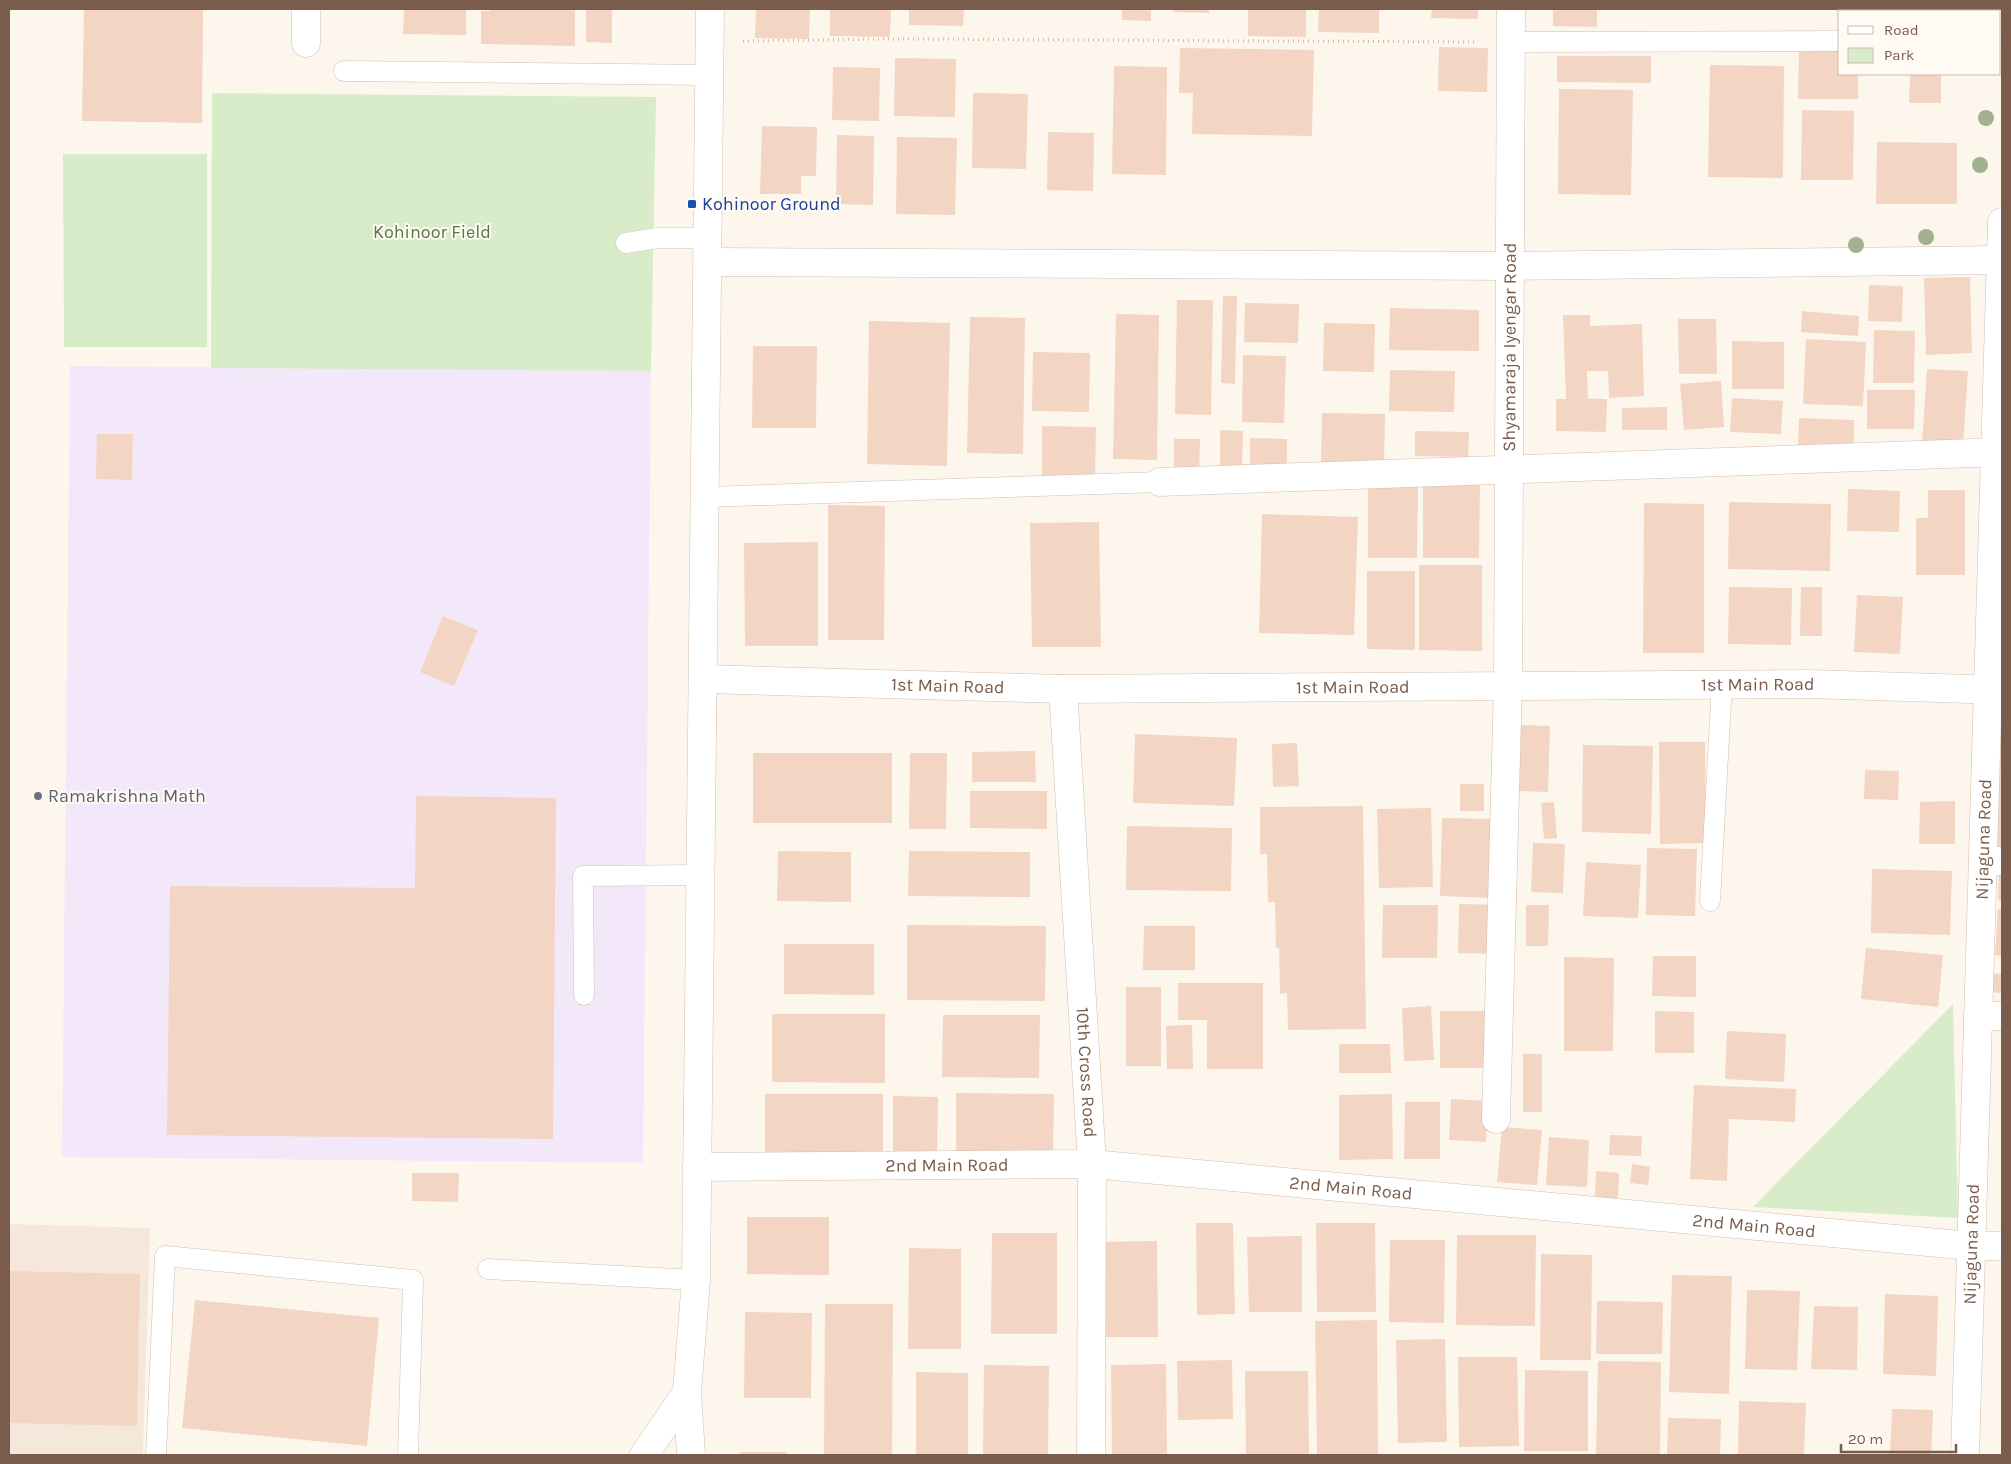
<svg xmlns="http://www.w3.org/2000/svg" width="2011" height="1464" font-family="Karla,sans-serif">
  <style>
    .residential { fill: #f5e8da }
    .education { fill: #f3e8fa }
    .green { fill: #d8ecc9 }
    .building { fill: #f3d5c3 }
    .lines { fill: none; stroke-linecap: round; stroke-linejoin: round }
    .service-casing { stroke: #d1beb0; stroke-width: 21 }
    .minor-casing { stroke: #d1beb0; stroke-width: 29 }
    .tertiary-casing { stroke: #d1beb0; stroke-width: 29 }
    .secondary-casing { stroke: #d6c0b0; stroke-width: 29 }
    .path { stroke: #d9b8a5; stroke-width: 3; stroke-dasharray: 1 4; stroke-linecap: butt }
    .service { stroke: #fff; stroke-width: 20 }
    .minor { stroke: #fff; stroke-width: 28 }
    .tertiary { stroke: #fff; stroke-width: 28 }
    .secondary { stroke: #fff; stroke-width: 28 }
    .tree { fill: #a0b28e }
    .transit-dot { fill: #1a4fb4; stroke: #fffaf3; stroke-width: 2 }
    .worship-dot { fill: #6b7280; stroke: #fffaf3; stroke-width: 2 }
    .labels { text-anchor: middle; dominant-baseline: central; stroke-width: 4; stroke-linejoin: round; paint-order: stroke }
    .transit-label { font-size: 18px; fill: #164399; stroke: #fffaf3; text-anchor: start }
    .park-label { font-size: 18px; fill: #537a41; stroke: #fffaf3 }
    .street-label { font-size: 18px; fill: #7a5c4d; stroke: #fffaf3 }
    .worship-label { font-size: 18px; fill: #5b616d; stroke: #fffaf3; text-anchor: start }
  </style>
  <rect width="100%" height="100%" fill="#fdf6ec"/>
  <path class="residential" d="M9 1224 150 1228 143 1455H9Z"/>
  <path class="education" d="M70 366 651 371 643 1163 62 1157Z"/>
  <path class="green" d="M212 93 656 97 651 371 211 368Z
    M63 154H207V347H64Z
    M1953 1004 1958 1218 1753 1207Z"/>
  <path class="building" d="M84 9H203L202 123 82 121Z
    M404 9H466V35L403 34Z
    M490 9H575V46L481 44V11H490Z
    M586 9H612V43L586 42Z
    M756 9H810L809 39 755 38Z
    M830 9H891L890 37 830 36Z
    M909 9H964L963 26 909 25Z
    M1122 9H1151V21L1122 20Z
    M1173 9H1209V13L1173 12Z
    M1248 9H1306V37L1248 36Z
    M1319 9H1379V33L1318 32Z
    M1432 9H1478V19L1431 18Z
    M1553 9H1597V27L1553 26Z
    M1862 9H1914V11H1862Z
    M1439 47 1488 48 1487 92 1438 91Z
    M1180 48 1314 50 1312 136 1192 134 1193 93H1179Z
    M1799 50H1840V74H1858V99H1798Z
    M1557 56H1651V83L1557 82Z
    M895 58 956 59 955 117 894 116Z
    M1710 65 1784 66 1783 178 1708 177Z
    M1114 66 1167 67 1166 175 1112 174Z
    M833 67 880 68 879 121 832 120Z
    M1910 74H1941V103H1909Z
    M1559 89 1633 90 1631 195 1558 194Z
    M973 93 1028 94 1026 169 972 168Z
    M1802 110 1854 111 1853 180H1801Z
    M762 126 817 127 816 176H801V194H760Z
    M1048 132 1094 133 1093 191 1047 190Z
    M837 135 874 136 873 205 836 204Z
    M897 137 957 138 955 215 896 214Z
    M1877 142 1957 143V204H1876Z
    M1970 277 1972 353 1926 355 1924 278Z
    M1869 285 1903 286 1902 322 1868 321Z
    M1223 296H1237L1235 384 1221 383Z
    M1177 300H1213L1211 415 1175 414Z
    M1245 303 1299 304 1298 343 1244 342Z
    M1390 308 1479 310V351L1389 350Z
    M1802 311 1859 316 1858 336 1801 332Z
    M1116 314 1159 315 1157 460 1113 459Z
    M1563 315H1590V326L1642 324 1644 396 1609 398 1608 371H1587L1588 398H1573L1607 399 1606 432 1556 431V399H1566Z
    M970 317 1025 318 1023 454 967 453Z
    M1678 319H1716L1717 374H1679Z
    M869 321 950 323 947 466 867 464Z
    M1324 323 1375 324 1374 372 1323 371Z
    M1874 330 1915 331 1914 383H1873Z
    M1806 339 1866 342 1863 406 1803 404Z
    M1732 341 1784 342V389H1732Z
    M753 346H817L816 428H752Z
    M1033 352 1090 353 1089 412 1032 411Z
    M1243 355 1286 356 1284 423 1242 422Z
    M1927 369 1968 371 1963 446 1922 443Z
    M1390 370 1455 371 1454 412 1389 411Z
    M1721 381 1724 427 1684 430 1680 384Z
    M1867 390H1915L1914 429H1867Z
    M1732 398 1783 401 1781 434 1730 432Z
    M1667 407V430H1622V408Z
    M1322 413 1385 414 1384 465 1321 464Z
    M1799 418 1854 420V450L1798 448Z
    M1042 426 1096 427 1095 477 1042 476Z
    M1220 430 1243 431 1242 474H1220Z
    M1415 431 1469 432 1468 457 1415 456Z
    M97 434H133L132 480 96 479Z
    M1250 438 1287 439V474L1250 473Z
    M1174 439H1200L1199 480H1174Z
    M1423 479H1480L1479 558H1423Z
    M1368 481H1418L1417 558H1368Z
    M1848 489 1900 491 1899 532 1847 531Z
    M1928 490H1965V575H1916V518H1928Z
    M1729 502 1831 504 1830 571 1728 569Z
    M1644 503 1704 504V653H1643Z
    M828 505 885 506 884 640H828Z
    M1262 514 1358 517 1354 635 1259 633Z
    M1099 522 1101 647H1032L1030 523Z
    M818 542V646H745L744 543Z
    M1419 565H1482V651L1419 650Z
    M1367 571H1415V650L1367 649Z
    M1729 587 1792 588 1791 645 1728 644Z
    M1801 587H1822V636H1800Z
    M1857 595 1903 597 1900 654 1854 652Z
    M443 616 478 630 454 686 420 672Z
    M1521 725 1550 726 1548 792 1519 791Z
    M1135 734 1237 738 1234 806 1133 803Z
    M1659 742H1705L1706 843 1660 844Z
    M1297 743 1299 786 1273 787 1272 744Z
    M1583 745 1653 746 1651 834 1582 832Z
    M1997 746H2002V848H1995Z
    M1035 751 1036 782H972V752Z
    M753 753H892V823H753Z
    M910 753H947L946 829H909Z
    M1865 770 1899 771 1898 800 1864 799Z
    M1460 784H1484V811H1460Z
    M970 791H1047V829L970 828Z
    M416 796 556 798 553 1139 167 1135 170 886 415 888Z
    M1955 801V844H1919L1920 802Z
    M1554 802 1557 838 1544 839 1541 803Z
    M1363 806 1366 1029 1288 1030 1287 993 1280 994 1279 948H1276L1275 902H1268L1267 854H1260V807Z
    M1431 808 1433 887 1379 888 1377 809Z
    M1442 818 1495 819 1493 898 1440 896Z
    M1127 826 1232 828 1231 891 1126 890Z
    M1533 843 1565 844 1563 893 1531 892Z
    M1647 848 1697 849 1695 916 1646 915Z
    M778 851 851 852V902L777 901Z
    M909 851 1030 852V897L908 896Z
    M1586 862 1641 865 1638 918 1583 916Z
    M1999 866H2002V901L1998 900Z
    M1872 869 1952 871 1950 935 1871 933Z
    M1459 904 1502 905 1501 954 1458 953Z
    M1383 905H1438L1437 958H1382Z
    M1526 905H1549L1548 946H1526Z
    M1998 909H2002V956L1995 955Z
    M907 925 1046 926 1045 1001 907 1000Z
    M1144 926H1195V970H1143Z
    M784 944H874V995L784 994Z
    M1866 948 1943 955 1938 1007 1861 999Z
    M1653 956H1696V997L1652 996Z
    M1564 957 1614 958 1613 1051H1564Z
    M1989 973 2002 974V993L1988 992Z
    M1178 983H1263V1069H1207V1020H1178Z
    M1126 987H1161V1066H1126Z
    M1431 1006 1434 1060 1404 1061 1402 1008Z
    M1440 1011H1485V1068H1440Z
    M1655 1011 1694 1012V1053H1655Z
    M772 1014H885V1083L772 1082Z
    M943 1015H1040L1039 1078 942 1077Z
    M1192 1025 1193 1069H1167L1166 1026Z
    M1727 1031 1786 1034 1784 1082 1725 1079Z
    M1339 1044H1390L1391 1073H1339Z
    M1523 1054H1542V1112H1523Z
    M1694 1085 1796 1089 1795 1122 1729 1119 1727 1181 1690 1179Z
    M956 1093 1054 1094 1053 1153 956 1152Z
    M765 1094H883V1156L765 1155Z
    M1392 1094 1393 1159 1339 1160V1095Z
    M893 1096 938 1097 937 1154 893 1153Z
    M1451 1099 1488 1101 1486 1142 1449 1140Z
    M1405 1102H1440V1159H1404Z
    M1502 1127 1542 1130 1537 1185 1497 1182Z
    M1610 1135 1642 1136 1641 1156 1609 1155Z
    M1549 1137 1589 1140 1587 1187 1546 1185Z
    M1632 1164 1650 1167 1648 1185 1630 1183Z
    M1596 1171 1619 1173 1618 1202 1595 1201Z
    M412 1173H459L458 1202 412 1201Z
    M747 1217H829V1275L747 1274Z
    M1196 1223H1233L1235 1314 1197 1315Z
    M1316 1223H1375L1376 1312H1317Z
    M992 1233H1057V1334H991Z
    M1457 1235H1536L1535 1326 1456 1325Z
    M1302 1236V1312H1249L1247 1237Z
    M1390 1240H1445L1444 1323 1389 1322Z
    M1157 1241 1158 1337H1102V1242Z
    M909 1248 961 1249V1349H908Z
    M1541 1254 1592 1255 1591 1360H1540Z
    M9 1271 140 1274 137 1426 9 1423Z
    M1672 1275 1732 1276 1729 1394 1669 1392Z
    M1747 1290 1800 1291 1797 1370 1745 1369Z
    M1885 1294 1938 1296 1936 1376 1883 1374Z
    M195 1300 379 1318 367 1446 182 1428Z
    M1597 1301 1663 1302 1662 1354H1596Z
    M825 1304H893L892 1455H824Z
    M1814 1306 1858 1307 1857 1370 1811 1369Z
    M745 1312 812 1313 811 1398H744Z
    M1377 1320 1378 1455H1317L1315 1321Z
    M1445 1339 1447 1442 1398 1443 1396 1340Z
    M1458 1357H1517L1519 1446 1459 1447Z
    M1232 1360 1233 1419 1178 1420 1177 1361Z
    M1598 1361 1661 1362 1660 1455H1596Z
    M1166 1364 1167 1455H1112L1111 1365Z
    M984 1365 1049 1366 1048 1455H983Z
    M1525 1370 1588 1371V1451H1524Z
    M1245 1371H1308L1309 1455H1246Z
    M916 1372 968 1373V1455H916Z
    M1739 1401 1806 1403 1804 1455H1738Z
    M1892 1409 1933 1410 1931 1455H1890Z
    M1668 1418 1721 1419 1720 1455H1667Z
    M740 1452H787V1455H740Z"/>
  <g class="lines">
    <defs>
      <path id="service" d="M2000 41H2002
        M1511 42 1840 41
        M344 71 710 75
        M626 243 658 238H707
        M705 497 1160 482
        M1710 901 1722 684
        M584 995 583 876 701 875
        M488 1269 696 1280
        M156 1455 165 1256 413 1280 408 1455"/>
      <g id="minor">
        <path d="M306 43V9"/>
        <path d="M708 262 1509 266 2002 260"/>
        <path d="M1160 482 2002 452"/>
        <path id="s1" d="M703 679 1063 689 1809 684 2002 690"/>
        <path id="s2" d="M1063 689 1092 1164 1091 1455"/>
        <path d="M1983 861H2002"/>
        <path d="M1978 1016H2002"/>
        <path id="s3" d="M1496 1119 1508 685 1511 9"/>
        <path id="s4" d="M697 1167 1092 1164 1971 1246H2002"/>
      </g>
      <g id="tertiary">
        <path id="s5" d="M1965 1455 2002 222"/>
      </g>
      <path id="secondary" d="M644 1455 687 1392
        M691 1455 687 1392 696 1280 710 9"/>
    </defs>
    <use href="#service" class="service-casing"/>
    <use href="#minor" class="minor-casing"/>
    <use href="#tertiary" class="tertiary-casing"/>
    <use href="#secondary" class="secondary-casing"/>
    <path class="path" d="M743 41 890 39 1476 42"/>
    <use href="#service" class="service"/>
    <use href="#minor" class="minor"/>
    <use href="#tertiary" class="tertiary"/>
    <use href="#secondary" class="secondary"/>
  </g>
  <g class="tree">
    <circle cx="1986" cy="118" r="8"/>
    <circle cx="1980" cy="165" r="8"/>
    <circle cx="1926" cy="237" r="8"/>
    <circle cx="1856" cy="245" r="8"/>
  </g>
  <rect class="transit-dot" x="687" y="199" width="10" height="10" rx="2.5"/>
  <circle class="worship-dot" cx="38" cy="796" r="5"/>
  <g class="labels">
    <g class="transit-label">
      <text x="702" y="204">Kohinoor Ground</text>
    </g>
    <g class="park-label">
      <text x="432" y="232">Kohinoor Field</text>
    </g>
    <g class="street-label">
      <text stroke="none"><textPath href="#s3" startOffset="772">Shyamaraja Iyengar Road</textPath></text>
      <text stroke="none"><textPath href="#s1" startOffset="1055">1st Main Road</textPath></text>
      <text stroke="none"><textPath href="#s1" startOffset="245">1st Main Road</textPath></text>
      <text stroke="none"><textPath href="#s1" startOffset="650">1st Main Road</textPath></text>
      <text stroke="none"><textPath href="#s5" startOffset="616">Nijaguna Road</textPath></text>
      <text stroke="none"><textPath href="#s2" startOffset="384">10th Cross Road</textPath></text>
      <text stroke="none"><textPath href="#s4" startOffset="250">2nd Main Road</textPath></text>
      <text stroke="none"><textPath href="#s4" startOffset="655">2nd Main Road</textPath></text>
      <text stroke="none"><textPath href="#s4" startOffset="1060">2nd Main Road</textPath></text>
      <text stroke="none"><textPath href="#s5" startOffset="211">Nijaguna Road</textPath></text>
    </g>
    <g class="worship-label">
      <text x="48" y="796">Ramakrishna Math</text>
    </g>
  </g>
  <rect width="2011" height="1464" fill="none" stroke="#7a5c4d" stroke-width="20"/>
  <rect x="1838" y="10" width="162" height="65" fill="#fffaf3" stroke="#cabbb1"/>
  <rect x="1848" y="26" width="25" height="8" fill="#ffffff" stroke="#cabbb1"/>
  <text x="1884" y="35" font-size="15" fill="#7a5c4d">Road</text>
  <rect x="1848" y="48" width="25" height="15" fill="#d8ecc9" stroke="#cabbb1"/>
  <text x="1884" y="60" font-size="15" fill="#7a5c4d">Park</text>
  <path d="M1841 1444v8h115v-8" fill="none" stroke="#7a5c4d" stroke-width="2.5"/>
  <text x="1848" y="1444" font-size="15" fill="#7a5c4d" stroke="#fffaf3" stroke-width="4" paint-order="stroke">20 m</text>
</svg>
